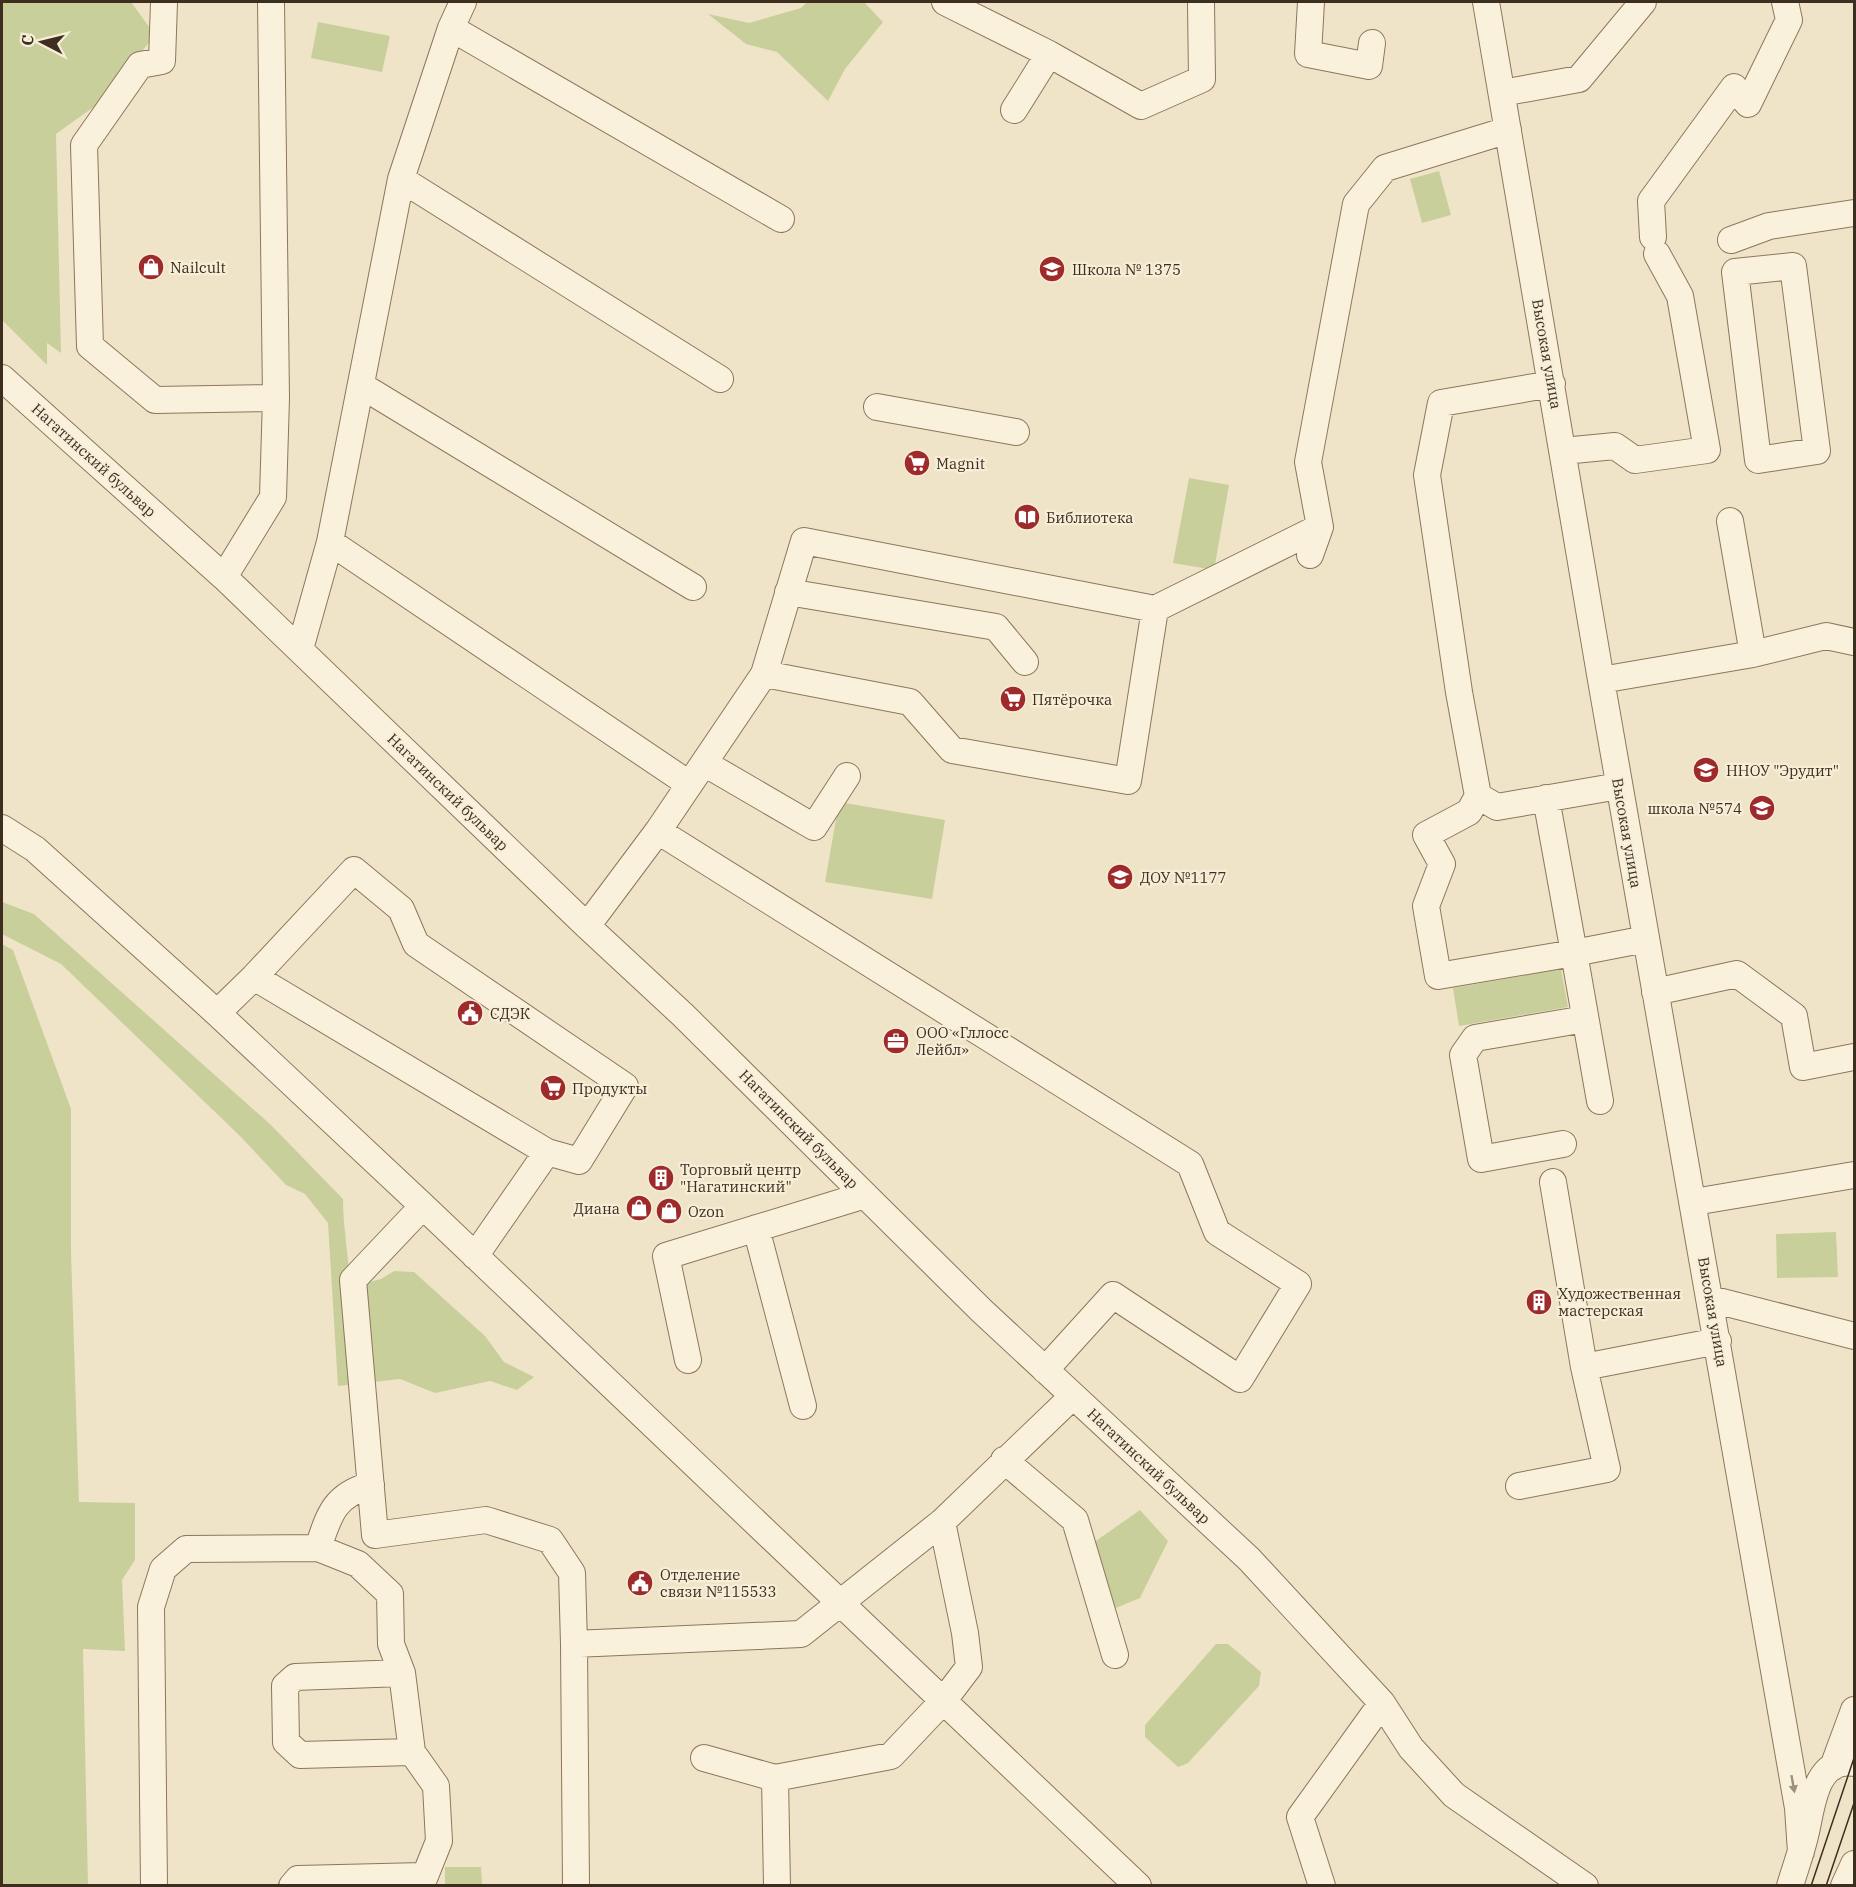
<svg xmlns="http://www.w3.org/2000/svg" width="1856" height="1887" font-family="'IBM Plex Serif',serif">
  <style>
    .green { fill: #c9cf9b }
    .lines { fill: none; stroke-linecap: round; stroke-linejoin: round }
    .minor-casing { stroke: #8d765c; stroke-width: 28 }
    .minor { stroke: #faf1dc; stroke-width: 26 }
    .tram { stroke: #3d2e20; stroke-width: 1.5 }
    .oneway { fill: #9c907e }
    .labels { text-anchor: middle; dominant-baseline: central; stroke-width: 4.5; stroke-linejoin: round; paint-order: stroke }
    .poi-label { font-size: 15px; fill: #3d2e20; stroke: #f7eed8; text-anchor: start }
    .street-label { font-size: 15px; fill: #3d2e20; stroke: #f7eed8 }
  </style>
  <rect width="100%" height="100%" fill="#f0e4c8"/>
  <path class="green" d="M2 2H131L155 35 102 101 56 134 61 353 47 343V365L2 320Z
    M807 2H864L883 22 845 69 828 101 777 52 746 44 708 14 749 23 801 8Z
    M318 22 390 36 382 72 311 58Z
    M1439 171 1451 215 1422 223 1410 179Z
    M1189 478 1229 485 1214 570 1173 563Z
    M839 802 945 820 932 899 825 882Z
    M2 902 34 914 271 1125 343 1199C343 1228 349 1257 350 1287L381 1279 394 1271 414 1272 485 1336 504 1362 534 1377 517 1390 490 1381 435 1393 400 1379 338 1386 328 1223 305 1194 286 1185 240 1136 61 964 2 934Z
    M2 944 13 950 71 1109V1251L79 1502 135 1503V1560L122 1580 125 1651 83 1649 88 1885H2Z
    M1561 969 1568 1007 1459 1026 1453 988Z
    M1836 1232 1838 1277 1777 1278 1776 1234Z
    M1140 1510 1168 1541 1140 1598 1111 1610 1093 1543Z
    M1216 1644H1228L1261 1672 1259 1686 1188 1763 1178 1767 1145 1737V1725Z
    M445 1867H481L482 1885H445Z"/>
  <g class="lines">
    <defs>
      <path id="minor" d="M164 2 162 61 140 65 84 145 90 346 155 400 276 398
        M945 2 1049 54 1141 106 1202 79 1201 2
        M1311 2 1308 54 1369 66 1372 43
        M1486 2 1601 680 1798 1808 1801 1852
        M451 28 781 219
        M1502 93 1579 79 1643 2
        M1014 110 1049 54
        M401 179 720 379
        M1653 237 1651 201 1734 87 1748 104 1789 20 1785 2
        M1731 240 1769 226 1854 213
        M1793 266 1817 451 1758 460 1735 272Z
        M2 378 224 577 587 926 683 1015 982 1311 1249 1559 1382 1703 1411 1748 1454 1795 1585 1886
        M1552 384 1441 403 1427 475 1459 692 1478 796 1497 807 1619 786
        M362 386 693 587
        M877 407 1016 432
        M1563 451 1615 446 1635 460 1707 450 1680 296 1657 254
        M330 542 689 784
        M1310 555 1320 527 1308 462 1356 204 1385 168 1508 130
        M224 577 273 497 276 398 271 2
        M788 592 996 627 1025 662
        M300 649 330 542 401 179 451 28 463 2
        M1753 654 1826 636 1854 642
        M764 674 910 702 952 750 1128 781 1155 609
        M1601 680 1753 654 1730 521
        M704 763 814 827 847 776
        M1478 796 1469 812 1426 835 1442 864 1426 906 1438 976 1574 953 1546 798
        M2 828 35 849 217 1013 423 1206 1138 1886
        M658 831 1190 1164 1217 1232 1298 1284 1240 1379 1113 1295 1045 1370
        M587 926 658 831 764 674 804 541 1155 609 1320 527
        M1655 992 1737 974 1794 1016 1803 1067 1854 1057
        M217 1013 254 977 354 870 401 909 416 944 625 1086 579 1161 547 1152 254 977
        M1600 1101 1574 953 1646 939
        M1563 1144 1481 1159 1463 1055 1475 1038 1585 1019
        M1553 1182 1584 1367
        M1694 1202 1854 1175
        M423 1206 353 1280 375 1535 486 1520 550 1540 572 1573 574 1644 801 1634 942 1522 1073 1396
        M756 1228 803 1406
        M475 1256 547 1152
        M1711 1299 1854 1336
        M688 1360 666 1256 865 1195
        M1004 1460 1075 1520 1115 1655
        M1519 1486 1607 1469 1584 1367 1718 1341
        M318 1548C329 1515 334 1495 371 1485
        M574 1644 576 1886
        M402 1673 295 1677 285 1686 286 1742 300 1755 412 1752
        M704 1758 775 1778
        M1833 1767 1854 1710
        M154 1886 151 1607 163 1569 186 1549 318 1548 358 1564 390 1594 391 1644 402 1673 412 1752 436 1786 439 1841 421 1886
        M292 1886 298 1879 423 1876
        M777 1886 775 1778 891 1756 944 1700 969 1667 965 1633 942 1522
        M1322 1886 1300 1817 1382 1703
        M1790 1886C1795 1869 1801 1853 1805 1836 1812 1809 1814 1757 1854 1763
        M1844 1886 1854 1864"/>
    </defs>
    <use href="#minor" class="minor-casing"/>
    <use href="#minor" class="minor"/>
    <path class="tram" d="M1811 1886 1854 1758
      M1826 1886 1854 1803"/>
  </g>
  <defs><path id="oneway-solid" d="M-6-.8H1V-3.2L6.5 0L1 3.2V.8H-6Z" transform="scale(1.5)"/></defs>
  <use class="oneway" href="#oneway-solid" transform="translate(1793 1784) rotate(80)"/>
  <defs>
    <symbol id="shop-disc" viewBox="-11 -11 22 22"><circle r="9.5" fill="#9e2a2b" stroke="#f7eed8"/><path d="M-5-2.5h2.3a2.7 3.5 0 0 1 5.4 0H5L5.5 6h-11ZM-1.5-2.5h3a1.5 2.3 0 0 0-3 0Z" fill="#fff"/></symbol>
    <symbol id="school-disc" viewBox="-11 -11 22 22"><circle r="9.5" fill="#9e2a2b" stroke="#f7eed8"/><path d="M0-5L7-2L0 1L-7-2ZM-4 1L0 2.5L4 1V4Q0 6-4 4Z" fill="#fff"/></symbol>
    <symbol id="supermarket-disc" viewBox="-11 -11 22 22"><circle r="9.5" fill="#9e2a2b" stroke="#f7eed8"/><path d="M-6-5.5h2.5l.6 2H6L4.5 2H-2.5L-4.4-4H-6ZM-1.5 3.2a1.3 1.3 0 1 0 .1 0ZM3 3.2a1.3 1.3 0 1 0 .1 0Z" fill="#fff"/></symbol>
    <symbol id="library-disc" viewBox="-11 -11 22 22"><circle r="9.5" fill="#9e2a2b" stroke="#f7eed8"/><path d="M-6-4Q-3-5.5-.7-3.5V5Q-3 3-6 4ZM6-4Q3-5.5 .7-3.5V5Q3 3 6 4Z" fill="#fff"/></symbol>
    <symbol id="civic-disc" viewBox="-11 -11 22 22"><circle r="9.5" fill="#9e2a2b" stroke="#f7eed8"/><path d="M-.6-6.5H3V-4.5H.6V-3L4-1V1h2V6H-6V1h2V-1L-.6-3ZM-1.2 2.5V6h2.4V2.5Z" fill="#fff"/></symbol>
    <symbol id="office-disc" viewBox="-11 -11 22 22"><circle r="9.5" fill="#9e2a2b" stroke="#f7eed8"/><path d="M-6-3h4V-5.5h4V-3h4V5H-6ZM-1-4.5V-3h2v-1.5ZM-6 0V1H6V0Z" fill="#fff"/></symbol>
    <symbol id="building-disc" viewBox="-11 -11 22 22"><circle r="9.5" fill="#9e2a2b" stroke="#f7eed8"/><path d="M-4-6H4V6H1V3H-1V6H-4ZM-2.5-4.3h1.7v1.8h-1.7ZM.8-4.3h1.7v1.8H.8ZM-2.5-1h1.7V.8h-1.7ZM.8-1h1.7V.8H.8Z" fill="#fff"/></symbol>
  </defs>
  <g fill-rule="evenodd">
    <use href="#shop-disc" x="136" y="252" width="30" height="30"/>
    <use href="#school-disc" x="1037" y="254" width="30" height="30"/>
    <use href="#supermarket-disc" x="902" y="448" width="30" height="30"/>
    <use href="#library-disc" x="1012" y="502" width="30" height="30"/>
    <use href="#supermarket-disc" x="998" y="684" width="30" height="30"/>
    <use href="#school-disc" x="1691" y="755" width="30" height="30"/>
    <use href="#school-disc" x="1747" y="793" width="30" height="30"/>
    <use href="#school-disc" x="1105" y="862" width="30" height="30"/>
    <use href="#civic-disc" x="455" y="998" width="30" height="30"/>
    <use href="#office-disc" x="881" y="1026" width="30" height="30"/>
    <use href="#supermarket-disc" x="538" y="1073" width="30" height="30"/>
    <use href="#building-disc" x="646" y="1163" width="30" height="30"/>
    <use href="#shop-disc" x="624" y="1193" width="30" height="30"/>
    <use href="#shop-disc" x="654" y="1196" width="30" height="30"/>
    <use href="#building-disc" x="1524" y="1287" width="30" height="30"/>
    <use href="#civic-disc" x="625" y="1568" width="30" height="30"/>
  </g>
  <g class="labels">
    <g class="poi-label">
      <text x="170" y="267">Nailcult</text>
      <text x="1072" y="269">Школа № 1375</text>
      <text x="936" y="463">Magnit</text>
      <text x="1046" y="517">Библиотека</text>
      <text x="1032" y="699">Пятёрочка</text>
      <text x="1726" y="770">ННОУ "Эрудит"</text>
      <text x="1742" y="808" text-anchor="end">школа №574</text>
      <text x="1140" y="877">ДОУ №1177</text>
      <text x="490" y="1013">СДЭК</text>
      <text x="916" y="1032">ООО «Гллосс<tspan x="916" dy="17">Лейбл»</tspan></text>
      <text x="572" y="1088">Продукты</text>
      <text x="680" y="1169">Торговый центр<tspan x="680" dy="17">"Нагатинский"</tspan></text>
      <text x="620" y="1208" text-anchor="end">Диана</text>
      <text x="688" y="1211">Ozon</text>
      <text x="1558" y="1293">Художественная<tspan x="1558" dy="17">мастерская</tspan></text>
      <text x="660" y="1574">Отделение<tspan x="660" dy="17">связи №115533</tspan></text>
    </g>
    <g class="street-label">
      <text transform="translate(1547 354) rotate(80)">Высокая улица</text>
      <text transform="translate(94 460) rotate(42)">Нагатинский бульвар</text>
      <text transform="translate(448 792) rotate(44)">Нагатинский бульвар</text>
      <text transform="translate(1627 833) rotate(80)">Высокая улица</text>
      <text transform="translate(799 1129) rotate(45)">Нагатинский бульвар</text>
      <text transform="translate(1713 1312) rotate(80)">Высокая улица</text>
      <text transform="translate(1149 1466) rotate(43)">Нагатинский бульвар</text>
    </g>
  </g>
  <rect width="1856" height="1887" fill="none" stroke="#3d2e20" stroke-width="6"/>
  <g transform="translate(42 42) rotate(277)" stroke="#f7eed8" stroke-width="4.5" paint-order="stroke">
  <path d="M0-4.5L10 22L0 15L-10 22Z" fill="#3d2e20"/>
  <text y="-9" font-size="16" font-weight="bold" text-anchor="middle" fill="#3d2e20">С</text>
  </g>
</svg>
